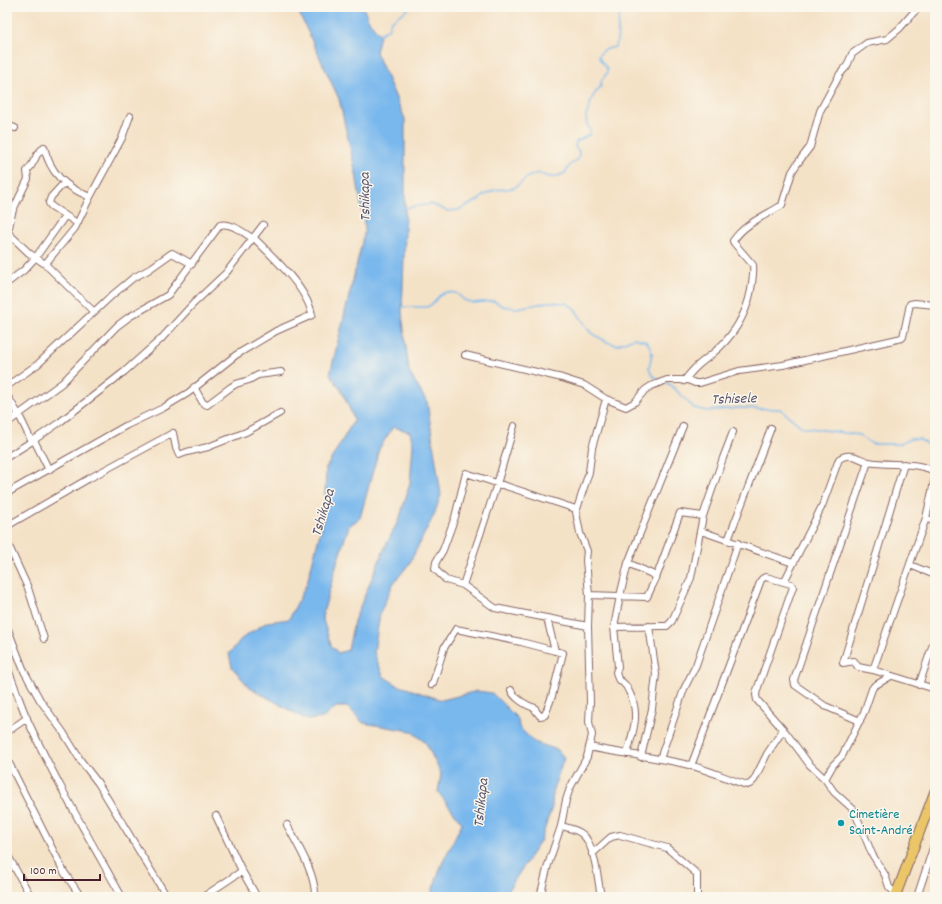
<svg xmlns="http://www.w3.org/2000/svg" width="942" height="904" font-family="Dekko,sans-serif">
  <style>
    .water { fill: #79b8ed; stroke: #626c8c; fill-rule: evenodd }
    .lines { fill: none; stroke-linecap: round; stroke-linejoin: round }
    .stream { stroke: #79b8ed; stroke-width: 1.5 }
    .minor-casing { stroke: #866362; stroke-width: 8 }
    .highway-casing { stroke: #866362; stroke-width: 11 }
    .minor { stroke: #fff; stroke-width: 6 }
    .highway { stroke: #ebc669; stroke-width: 9 }
    .culture-dot { fill: #0f9aa8; stroke: #fbf7ec; stroke-width: 1.5 }
    .labels { text-anchor: middle; dominant-baseline: central; stroke-width: 3; stroke-linejoin: round; paint-order: stroke }
    .culture-label { font-size: 14px; fill: #0d838f; stroke: #fbf7ec; text-anchor: start }
    .water-label { font-size: 15px; font-style: italic; fill: #5a556f; stroke: #fbf7ec }
  </style>
  <rect width="100%" height="100%" fill="#fbf7ec"/>
  <filter id="ink" filterUnits="userSpaceOnUse"><feTurbulence type="fractalNoise" baseFrequency=".025" numOctaves="2"/><feDisplacementMap in="SourceGraphic" scale="8" xChannelSelector="R" yChannelSelector="G"/><feConvolveMatrix kernelMatrix="1 2 1 2 8 2 1 2 1" color-interpolation-filters="sRGB"/></filter>
  <filter id="wash" filterUnits="userSpaceOnUse"><feTurbulence type="fractalNoise" baseFrequency=".012" numOctaves="4" result="noise"/><feDisplacementMap in="SourceGraphic" scale="16" xChannelSelector="R" yChannelSelector="G"/><feGaussianBlur stdDeviation="0.9" result="paint"/><feColorMatrix in="noise" values="0 0 0 0 0 0 0 0 0 0 0 0 0 0 0 0 0 1.4 0 .05"/><feComposite in="paint" operator="in"/></filter>
  <g filter="url(#wash)">
    <rect width="100%" height="100%" fill="#f4e2c7"/>
    <path class="water" d="M298 7H363L369 21 380 35 376 52 405 119V231L402 312 409 372 427 402 441 495 434 515 409 564 393 584 380 613 374 652 383 676 397 685 442 700 477 691 492 693 518 719 519 727 534 742 558 750 564 758 553 790 552 807 541 840 508 890 501 897H430L441 866 462 823 438 792 441 774 426 743 411 731 363 723 348 707H336L323 718 307 720 249 687 232 667 229 654 241 639 267 622 289 619 307 583 324 518 326 468 354 420 343 393 330 374 365 230 356 174 339 99 300 15ZM393 427 410 432 413 445 410 483 400 517 385 547 354 621 348 650 338 653 331 645 322 617 336 566 349 526 360 518 379 449Z"/>
    <g class="lines">
      <path class="stream" d="M378 35 388 29 391 21 411 7
        M405 208 431 204 448 211 458 210 479 200 484 195 495 190 514 188 528 177 539 173 548 177H555L565 173 570 165 578 159 579 151 575 147 576 142 590 134V129L587 125 586 116 593 96 601 86V81L607 73V69L599 58V55L604 50 615 47 617 42 619 16 626 7
        M402 307H427L432 304 439 296 446 292 456 293 464 300 473 303 494 301 503 306 516 308 550 302 566 303 574 308 591 333 607 342 617 345 634 338 645 341 649 345 652 353 649 368 653 376 660 380
        M667 383 671 385 694 408 707 411 738 408 780 409 802 427 859 435 872 444H900L910 439H919L933 448 935 446"/>
    </g>
  </g>
  <g filter="url(#ink)">
    <g class="lines">
      <defs>
        <path id="minor" d="M7 125 15 128
          M44 147C42 150 37 153 36 157 33 163 32 166 27 171L28 179 13 210C10 218 11 225 7 232L29 253 45 264 94 312
          M44 147C50 173 65 187 90 197
          M64 183 51 197 49 203 51 206 77 223
          M45 264 75 228 90 197 122 138 130 116
          M7 283 24 270 36 257 65 216
          M465 355 562 378 584 385 606 399 626 407 635 402 645 390 651 386 667 380H688L695 383H700L739 371 783 365 902 338 903 337 910 304 915 303 935 305
          M684 381C694 368 699 364 711 355 732 338 746 316 751 290 752 282 754 273 753 265L734 243 733 241C745 223 765 216 782 205L792 172 797 164 810 147 820 111 840 74 847 66 852 54 867 43 887 39 899 29 913 13 920 7
          M7 386 38 364 110 297 133 278 148 270 172 253 192 264
          M194 387 203 403 207 405 231 387 236 384 249 380 258 375 281 372
          M7 395 19 415 31 440H34L49 470
          M7 423 62 383 117 326 129 317 168 295 220 225C231 222 244 233 252 238
          M7 457 34 440 60 422 124 372 161 339 193 304 226 273 263 225
          M904 464 843 663 854 661 858 667 873 670 935 689
          M7 493 127 425 163 408 188 393 236 355 276 331 312 315C308 289 272 256 253 237
          M576 509 466 473 455 517 443 550 436 562 435 569 446 580 463 585 495 608 588 626
          M926 518 935 522
          M7 526 88 479 173 433 176 448 179 455 187 452 208 447 246 432 280 413
          M701 531 793 563
          M728 540 771 428
          M7 542 28 588 44 639
          M628 563 654 575 656 578
          M910 565 935 575
          M784 582 822 506 839 459C842 457 847 455 851 456 857 456 863 461 869 462 890 466 914 461 934 471L935 478 926 518 873 670
          M463 585 497 484 514 426
          M589 595 647 597 656 578 680 513 703 516
          M547 618 555 651
          M7 627 24 671 40 700 63 732 81 761 98 783 167 897
          M614 627 660 626H667L672 621 691 578 703 516 723 458 733 432
          M7 667C14 684 20 702 27 719 55 780 89 838 122 897
          M431 685 433 683 444 648 456 629 521 642 563 653 552 696 545 715 540 716 536 711 535 708C527 706 514 698 511 690
          M919 685 935 638
          M860 721 825 706 795 685 794 680 868 462
          M7 732 27 718
          M589 747C623 754 656 757 689 765 709 770 728 779 747 785L750 784 754 780 767 754 783 730
          M627 754C632 734 640 716 631 696 627 687 626 684 618 679L616 672 618 667 614 627 620 596 628 563 683 426
          M641 757 652 709 656 674 649 626
          M7 759 64 872 81 897
          M660 759 684 689 696 665 738 543
          M691 766 761 580 763 578 766 577 791 584 793 587 757 690 756 695 757 700 787 734 809 764 825 779 834 792 854 810 872 854 885 875 889 887 896 894
          M825 779 833 765 842 756 864 712 872 689 874 686 891 676
          M216 816 242 871
          M287 825C298 846 316 874 315 897
          M561 826C569 828 576 829 582 834 595 844 598 881 601 897
          M7 854 31 897
          M592 854 611 837 620 835 667 848 697 874V897
          M203 897 242 871 257 897
          M540 897 548 865 561 826 566 800 570 788 587 757 592 735 589 722 590 702 588 626 589 595 586 560 587 551 580 533 576 512 589 472 592 448 606 399
          M917 897 935 842"/>
        <path id="highway" d="M895 897 935 791"/>
      </defs>
      <use href="#minor" class="minor-casing"/>
      <use href="#highway" class="highway-casing"/>
      <use href="#minor" class="minor"/>
      <use href="#highway" class="highway"/>
    </g>
  </g>
  <circle class="culture-dot" cx="841" cy="823" r="4"/>
  <g class="labels">
    <g class="culture-label">
      <text x="849" y="815">Cimetière<tspan x="849" dy="16">Saint-André</tspan></text>
    </g>
    <g class="water-label">
      <text transform="translate(366 197) rotate(-91)">Tshikapa</text>
      <text transform="translate(734 400) rotate(-2)">Tshisele</text>
      <text transform="translate(324 513) rotate(-73)">Tshikapa</text>
      <text transform="translate(482 803) rotate(-84)">Tshikapa</text>
    </g>
  </g>
  <rect width="942" height="904" fill="none" stroke="#fbf7ec" stroke-width="24"/>
  <path d="M24 874v6h76v-6" fill="none" stroke="#4a1f2b" stroke-width="2"/>
  <text x="30" y="874" font-size="12" fill="#4a1f2b" stroke="#fbf7ec" stroke-width="3" paint-order="stroke">100 m</text>
</svg>
